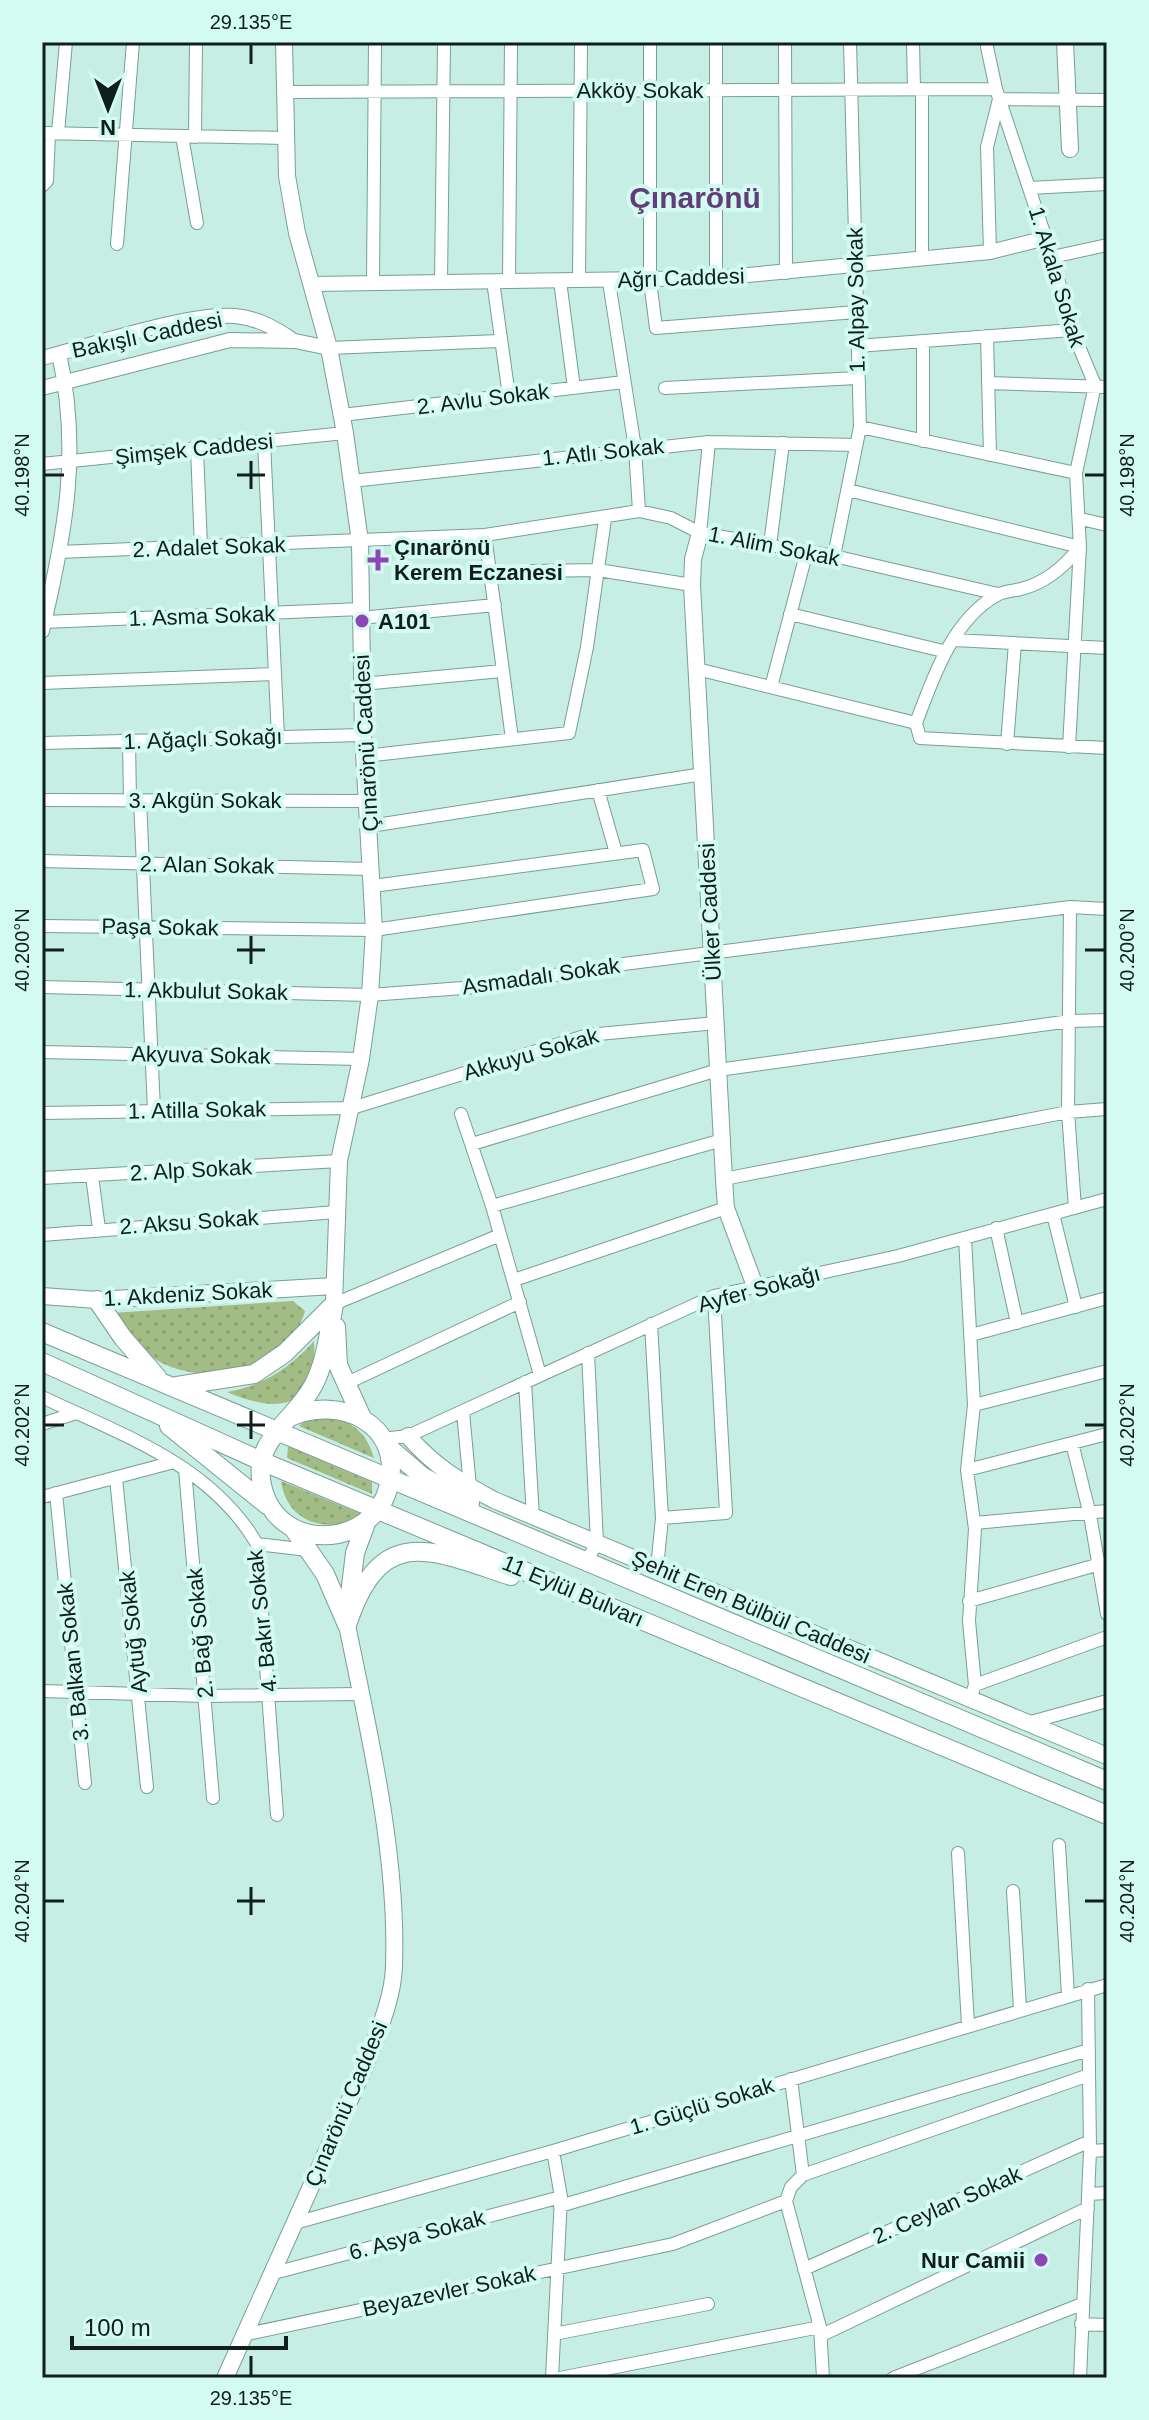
<svg xmlns="http://www.w3.org/2000/svg" width="1149" height="2420" font-family="Helvetica,sans-serif">
  <style>
    .grass { fill: url(#grass-dots) }
    .lines { fill: none; stroke-linecap: round; stroke-linejoin: round }
    .minor-casing { stroke: #799e96; stroke-width: 14 }
    .tertiary-casing { stroke: #799e96; stroke-width: 16 }
    .secondary-casing { stroke: #799e96; stroke-width: 18 }
    .primary-casing { stroke: #799e96; stroke-width: 20 }
    .minor { stroke: #fff; stroke-width: 12 }
    .tertiary { stroke: #fff; stroke-width: 14 }
    .secondary { stroke: #fff; stroke-width: 16 }
    .primary { stroke: #fff; stroke-width: 18 }
    .ticks { fill: none; stroke: #101f1c; stroke-width: 3 }
    .poi-dot { fill: #8d45b8; stroke: #d3fbf2; stroke-width: 3 }
    .labels { text-anchor: middle; dominant-baseline: central; stroke-width: 8; stroke-linejoin: round; paint-order: stroke }
    .street-label { font-size: 22px; fill: #101f1c; stroke: #d3fbf2 }
    .poi-label { font-size: 22px; font-weight: bold; fill: #101f1c; stroke: #d3fbf2; text-anchor: start }
    .district-label { font-size: 30px; font-weight: bold; fill: #613e78; stroke: #d3fbf2 }
    .neatline { fill: none; stroke: #101f1c; stroke-width: 3 }
    .ticks-label { font-size: 20px; text-anchor: middle; fill: #101f1c }
  </style>
  <defs>
    <pattern id="grass-dots" width="8" height="8" patternUnits="userSpaceOnUse" patternTransform="scale(2)"><rect width="8" height="8" fill="#a3bc86"/><path d="M2 2h.1M6 6h.1" fill="none" stroke="#8ba173" stroke-width="1.8" stroke-linecap="round"/></pattern>
  </defs>
  <rect width="100%" height="100%" fill="#c6eee5"/>
  <path class="grass" d="M293 1301 305 1311C288 1371 210 1388 160 1362 140 1351 126 1330 111 1313Z
    M314 1341C318 1408 280 1415 227 1392 264 1385 290 1368 314 1341Z
    M327 1412C352 1424 366 1430 374 1458L299 1426 312 1415Z
    M288 1446 372 1482V1494L287 1458Z
    M281 1481 364 1515C329 1535 287 1524 281 1481Z"/>
  <g class="lines">
    <defs>
      <path id="minor" d="M650 42V281L656 328 856 312
        M716 42V278
        M785 42 786 273
        M913 42 914 89
        M922 89V259
        M284 92 996 89
        M42 133 285 138
        M58 133 66 42
        M182 136 197 223
        M195 137 196 42
        M42 186 47 181 49 133
        M1029 188 1107 184
        M117 244 133 42
        M990 252 987 147 999 99 1107 100
        M1052 257 1107 245
        M441 281 444 42
        M493 281 509 396
        M509 281 511 42
        M560 281 574 388
        M579 281 581 42
        M373 282 375 42
        M609 282 635 448 639 511
        M987 336 990 455
        M923 341V441
        M857 346 1072 330
        M329 348 499 341
        M988 383 1107 387
        M665 388 857 378
        M342 415 624 382
        M860 427 1076 473
        M264 442 278 737
        M197 449 201 547
        M42 464 345 433
        M352 481 709 442 856 445
        M848 490 1080 547 1069 747
        M1081 519 1107 525
        M700 533 709 442
        M485 535 512 739
        M770 545 783 443
        M58 552 485 535 639 511 671 518 700 533 834 556 998 594
        M834 556 860 427 850 42
        M533 571 598 570 692 585
        M790 614 943 651
        M360 618 495 605
        M44 622 361 609
        M954 640 1107 648
        M697 669 916 723
        M42 683 275 674
        M362 684 502 671
        M771 687 807 551
        M916 723C933 678 952 620 997 595 1004 591 1014 591 1021 589 1045 583 1065 566 1080 547L1076 473 1095 385 1072 330 1052 257 996 89 986 42
        M916 723 920 738 1107 748
        M129 742 130 800
        M42 743 363 735
        M1007 744 1015 643
        M365 756 569 733 587 647 605 519
        M598 790 616 853
        M42 800 368 801
        M140 800 154 1110
        M370 826 703 774
        M42 861 371 869
        M1070 907 1068 1112 1075 1208
        M42 926 374 930 653 889 643 850 373 886
        M42 987 370 995 489 986 608 966 1070 907 1107 909
        M42 1052 361 1059
        M42 1113 352 1108 588 1035 716 1023
        M461 1114 492 1206 540 1375
        M472 1144 718 1070 1070 1021 1107 1020
        M92 1176 99 1229
        M42 1178 339 1161
        M724 1179 1068 1112 1107 1109
        M492 1206 722 1140
        M1053 1214 1076 1307
        M996 1228 1017 1323
        M42 1235 336 1212
        M965 1238 974 1405 967 1470 975 1529 969 1621 975 1685 970 1699
        M514 1280 726 1208
        M334 1304 500 1235
        M651 1324 662 1518 657 1568
        M971 1335 1107 1298
        M525 1382 533 1517
        M345 1384 520 1302
        M42 1397C122 1435 210 1464 257 1544L277 1815
        M974 1405 1107 1371
        M463 1412 470 1487
        M42 1424 76 1413
        M382 1439 408 1436 714 1296 898 1256 1107 1199
        M1072 1443 1090 1515 1107 1614
        M185 1469 213 1798
        M967 1470 1107 1434
        M116 1478 147 1787
        M56 1493 85 1783
        M42 1497 174 1462
        M662 1518 726 1513 714 1296
        M975 1523 1107 1511
        M257 1544 308 1550
        M586 1562 597 1543 588 1353
        M969 1601 1107 1562
        M975 1685 1107 1637
        M42 1691 205 1696 361 1694
        M1027 1723 1107 1701
        M1059 1845 1068 1995
        M958 1853 968 2025
        M1013 1891 1020 2009
        M791 2079 803 2175
        M1090 2151 1107 2150
        M1088 2194 1107 2193
        M560 2206 1089 2050
        M295 2223 553 2151 1107 1985
        M804 2269 1090 2141
        M274 2273 561 2197
        M1081 2324 1107 2325
        M247 2334 673 2244 786 2201
        M554 2334 708 2304
        M822 2335 1088 2208
        M552 2378 561 2197 553 2151
        M560 2378 820 2327
        M823 2378 820 2327 786 2201 791 2187 803 2175 1089 2075
        M893 2378 1082 2304
        M1080 2378 1090 2151 1088 1989"/>
      <path id="tertiary" d="M313 284 716 278 990 252 1046 238
        M42 358C90 346 189 312 235 316 257 318 273 327 291 339
        M42 388 230 340 295 341 329 348
        M42 631C65 535 81 451 59 354"/>
      <path id="secondary" d="M284 42 287 176 297 233 329 348 345 433 360 542 363 735 374 930 370 995 361 1059 339 1161 334 1304
        M1065 42 1070 149
        M700 533 693 559 692 585 724 1179 726 1208 755 1286
        M42 1296 97 1300 334 1286
        M408 1436C433 1465 460 1482 494 1500L1107 1756
        M225 2378 365 2066C377 2034 393 2000 394 1966 398 1855 369 1733 347 1625"/>
      <path id="primary" d="M97 1300 123 1338 157 1377
        M336 1327 338 1365 362 1418
        M42 1332 1107 1781
        M42 1362 261 1461 1107 1815
        M177 1386 254 1374 285 1353 334 1304
        M290 1417C339 1395 403 1423 389 1485 374 1550 276 1554 262 1485 252 1440 294 1421 313 1386 326 1362 329 1331 334 1304
        M169 1426 267 1505
        M386 1445 422 1476 470 1503
        M293 1528 325 1574 347 1625
        M349 1602 355 1553 366 1523
        M347 1625C381 1522 430 1550 511 1576"/>
    </defs>
    <use href="#minor" class="minor-casing"/>
    <use href="#tertiary" class="tertiary-casing"/>
    <use href="#secondary" class="secondary-casing"/>
    <use href="#primary" class="primary-casing"/>
    <use href="#minor" class="minor"/>
    <use href="#tertiary" class="tertiary"/>
    <use href="#secondary" class="secondary"/>
    <use href="#primary" class="primary"/>
  </g>
  <path class="ticks" d="M251 44V64M251 461V489M44 475H64M237 475H265M1085 475H1105M251 936V964M44 950H64M237 950H265M1085 950H1105M251 1411V1439M44 1425H64M237 1425H265M1085 1425H1105M251 1887V1915M44 1901H64M237 1901H265M1085 1901H1105M251 2356V2376"/>
  <g class="poi-dot">
    <path d="M374 548h8v8h8v8h-8v8h-8v-8h-8v-8h8z"/>
    <circle cx="362" cy="621" r="8"/>
    <circle cx="1041" cy="2260" r="8"/>
  </g>
  <g class="labels">
    <g class="street-label">
      <text x="640" y="90">Akköy Sokak</text>
      <text transform="translate(1057 277) rotate(73)">1. Akala Sokak</text>
      <text transform="translate(681 278) rotate(-2)">Ağrı Caddesi</text>
      <text transform="translate(856 300) rotate(-91)">1. Alpay Sokak</text>
      <text transform="translate(147 335) rotate(-12)">Bakışlı Caddesi</text>
      <text transform="translate(483 399) rotate(-7)">2. Avlu Sokak</text>
      <text transform="translate(194 449) rotate(-6)">Şimşek Caddesi</text>
      <text transform="translate(603 452) rotate(-6)">1. Atlı Sokak</text>
      <text transform="translate(774 546) rotate(11)">1. Alim Sokak</text>
      <text transform="translate(209 547) rotate(-2)">2. Adalet Sokak</text>
      <text transform="translate(202 616) rotate(-2)">1. Asma Sokak</text>
      <text transform="translate(203 739) rotate(-2)">1. Ağaçlı Sokağı</text>
      <text transform="translate(366 743) rotate(-93)">Çınarönü Caddesi</text>
      <text x="205" y="800">3. Akgün Sokak</text>
      <text transform="translate(207 865) rotate(1)">2. Alan Sokak</text>
      <text transform="translate(710 912) rotate(-93)">Ülker Caddesi</text>
      <text transform="translate(160 927) rotate(1)">Paşa Sokak</text>
      <text transform="translate(541 976) rotate(-8)">Asmadalı Sokak</text>
      <text transform="translate(206 991) rotate(1)">1. Akbulut Sokak</text>
      <text transform="translate(531 1054) rotate(-16)">Akkuyu Sokak</text>
      <text transform="translate(201 1055) rotate(1)">Akyuva Sokak</text>
      <text transform="translate(197 1110) rotate(-1)">1. Atilla Sokak</text>
      <text transform="translate(191 1170) rotate(-3)">2. Alp Sokak</text>
      <text transform="translate(189 1222) rotate(-4)">2. Aksu Sokak</text>
      <text transform="translate(759 1289) rotate(-15)">Ayfer Sokağı</text>
      <text transform="translate(188 1294) rotate(-3)">1. Akdeniz Sokak</text>
      <text transform="translate(573 1591) rotate(23)">11 Eylül Bulvarı</text>
      <text transform="translate(751 1607) rotate(23)">Şehit Eren Bülbül Caddesi</text>
      <text transform="translate(262 1621) rotate(-96)">4. Bakır Sokak</text>
      <text transform="translate(133 1632) rotate(-96)">Aytuğ Sokak</text>
      <text transform="translate(200 1633) rotate(-95)">2. Bağ Sokak</text>
      <text transform="translate(73 1662) rotate(-96)">3. Balkan Sokak</text>
      <text transform="translate(346 2104) rotate(-67)">Çınarönü Caddesi</text>
      <text transform="translate(702 2106) rotate(-17)">1. Güçlü Sokak</text>
      <text transform="translate(947 2205) rotate(-24)">2. Ceylan Sokak</text>
      <text transform="translate(417 2235) rotate(-15)">6. Asya Sokak</text>
      <text transform="translate(449 2291) rotate(-12)">Beyazevler Sokak</text>
    </g>
    <g class="poi-label">
      <text x="394" y="547">Çınarönü<tspan x="394" dy="25">Kerem Eczanesi</tspan></text>
      <text x="378" y="621">A101</text>
      <text x="1025" y="2260" text-anchor="end">Nur Camii</text>
    </g>
    <g class="district-label">
      <text x="695" y="197">Çınarönü</text>
    </g>
  </g>
  <rect width="1149" height="2420" fill="none" stroke="#d3fbf2" stroke-width="88"/>
  <g transform="translate(108 108) rotate(180)" stroke="#d3fbf2" stroke-width="6" paint-order="stroke">
  <path d="M0-6L14 30L0 20L-14 30Z" fill="#101f1c"/>
  <text y="-12" font-size="22" font-weight="bold" text-anchor="middle" fill="#101f1c">N</text>
  </g>
  <path d="M72 2336v12h214v-12" fill="none" stroke="#101f1c" stroke-width="4"/>
  <text x="84" y="2336" font-size="24" fill="#101f1c" stroke="#d3fbf2" stroke-width="6" paint-order="stroke">100 m</text>
  <rect x="44" y="44" width="1061" height="2332" class="neatline"/>
  <g class="ticks-label">
    <text x="251" y="29">29.135°E</text>
    <text transform="translate(1127 475) rotate(-90)" y="7">40.198°N</text>
    <text transform="translate(22 475) rotate(-90)" y="7">40.198°N</text>
    <text transform="translate(1127 950) rotate(-90)" y="7">40.200°N</text>
    <text transform="translate(22 950) rotate(-90)" y="7">40.200°N</text>
    <text transform="translate(22 1425) rotate(-90)" y="7">40.202°N</text>
    <text transform="translate(1127 1425) rotate(-90)" y="7">40.202°N</text>
    <text transform="translate(1127 1901) rotate(-90)" y="7">40.204°N</text>
    <text transform="translate(22 1901) rotate(-90)" y="7">40.204°N</text>
    <text x="251" y="2405">29.135°E</text>
  </g>
</svg>
